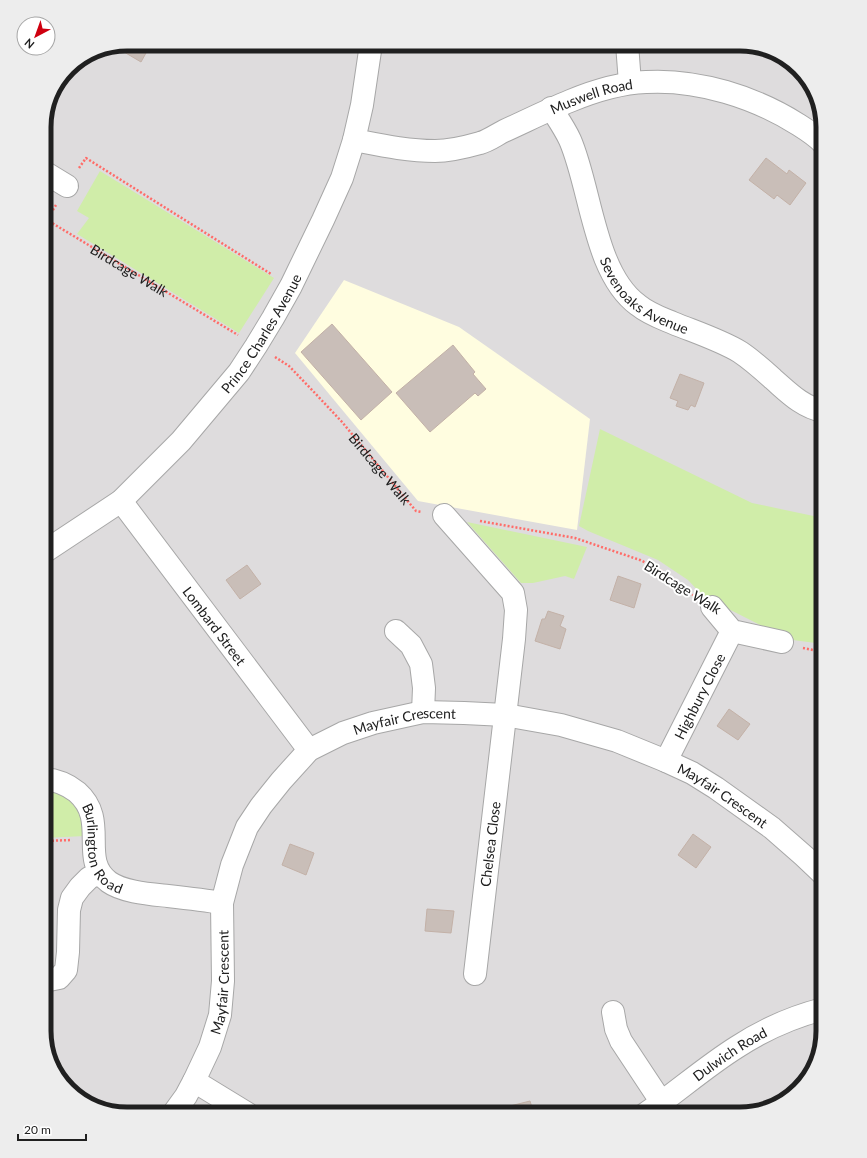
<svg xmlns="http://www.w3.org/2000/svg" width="867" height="1158" font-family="Lato,sans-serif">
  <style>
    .residential { fill: #dedcdd }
    .education { fill: #fffde0 }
    .grass { fill: #d0eda9 }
    .building { fill: #c9beb8; stroke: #c3b1a7 }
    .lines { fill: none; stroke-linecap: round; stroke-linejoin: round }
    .minor-casing { stroke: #a7a7a7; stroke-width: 24 }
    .path { stroke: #ff6c68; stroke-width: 2.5; stroke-dasharray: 2 2; stroke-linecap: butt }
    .minor { stroke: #fff; stroke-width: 22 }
    .labels { text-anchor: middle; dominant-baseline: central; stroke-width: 4; stroke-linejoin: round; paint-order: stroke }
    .street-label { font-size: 14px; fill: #202020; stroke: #fff }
    .rim { fill: none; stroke: #202020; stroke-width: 5 }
  </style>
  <rect width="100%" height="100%" fill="#f1ece5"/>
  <path class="residential" d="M128 44H745L781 55 812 86 823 128V1031L812 1072 781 1103 740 1114H122L86 1103 55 1072 44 1030V122L53 91 72 65 96 50Z"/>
  <path class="education" d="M344 280 459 327 590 419 577 530 418 501 295 353Z"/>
  <path class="grass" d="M100 171 274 278 239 333 77 234 89 218 77 211Z
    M600 429 752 503 823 518V644L793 640 776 633 703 596 688 580 658 560 588 531 579 526Z
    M467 522 587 547 574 579 565 576 533 583H521Z
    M44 789 59 792 78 805 85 836 44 838Z"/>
  <path class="building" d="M128 44H151L141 62 119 49 121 45Z
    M171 44H182L178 49Z
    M766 158 787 174 789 170 806 183 790 205 777 195 774 199 749 180Z
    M332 324 392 392 361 420 301 352Z
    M453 345 475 372 473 374 486 389 478 396 475 393 430 432 396 393Z
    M680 374 704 383 695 407 691 405 688 410 676 406 678 401 670 398Z
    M44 467 49 476 44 479Z
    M247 565 261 584 240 599 226 580Z
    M618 576 641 584 634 608 610 600Z
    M548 611 564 616 560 626 566 629 560 649 535 641 542 619H545Z
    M729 709 750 724 738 740 717 726Z
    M693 834 711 847 696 868 678 855Z
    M290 844 314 853 306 875 282 865Z
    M427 909 454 911 451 933 425 931Z
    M530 1101 534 1114H512L510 1106Z"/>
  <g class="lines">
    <defs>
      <g id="minor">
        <path d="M627 44 630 83"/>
        <path id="s3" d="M551 108C558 119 565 129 570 140 591 188 594 273 638 305 649 314 661 318 673 323 695 332 720 340 740 352 752 360 762 369 773 379 788 392 802 407 823 411"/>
        <path id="s4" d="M354 140C380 145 407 151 435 151 449 151 466 147 480 143 488 141 496 135 504 131 526 121 548 110 570 101 594 91 620 83 646 82 698 79 755 97 799 125 807 130 816 136 823 143"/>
        <path d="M44 172 67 186"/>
        <path id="s5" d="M121 501 309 750"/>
        <path d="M444 515 513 593 516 610 514 639 475 974"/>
        <path id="s6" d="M44 552 121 501 181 441 239 372 256 346 273 318 291 286 323 220 342 178 354 140 362 105 371 44"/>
        <path d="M712 607 732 631 782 642"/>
        <path d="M396 631 411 645 421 664 424 688 423 712"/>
        <path id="s7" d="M666 761 732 631"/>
        <path id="s8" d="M44 779C57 780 67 784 77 792 110 821 78 859 109 882 123 892 150 894 168 896 186 898 204 900 222 903"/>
        <path d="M44 981 59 978 66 970 68 952 69 910 72 898 80 887 89 878 99 873"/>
        <path d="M613 1012 616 1029 621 1041 662 1103"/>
        <path d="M194 1081 248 1114"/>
        <path id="s9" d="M173 1114 186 1096 194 1081 210 1047 220 1015 223 981 222 903 232 865 247 827 261 806 281 781 309 750 343 733 373 723 423 712 464 713 505 715 561 725 617 741 666 761 692 773 716 788 772 828 804 856 823 874"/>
        <path id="s10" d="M645 1114C676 1093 705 1067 737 1047 763 1030 792 1017 823 1009"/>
      </g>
    </defs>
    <use href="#minor" class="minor-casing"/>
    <g class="path">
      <path d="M79 168 86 158 271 274"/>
      <path id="s1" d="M56 205 47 220 238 335"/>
      <path id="s2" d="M275 357 289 366 313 391 342 422 416 511 422 512"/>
      <path d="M480 521 575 538 640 560 657 568 674 580 693 595"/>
      <path d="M803 648 823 652"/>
      <path d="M44 841 72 840"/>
    </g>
    <use href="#minor" class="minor"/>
  </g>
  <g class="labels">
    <g class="street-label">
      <text stroke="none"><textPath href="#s4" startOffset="249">Muswell Road</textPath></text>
      <text stroke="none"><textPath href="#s1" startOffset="114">Birdcage Walk</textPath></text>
      <text stroke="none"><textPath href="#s3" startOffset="217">Sevenoaks Avenue</textPath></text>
      <text stroke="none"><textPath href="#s6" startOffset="312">Prince Charles Avenue</textPath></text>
      <text stroke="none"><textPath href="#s2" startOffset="154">Birdcage Walk</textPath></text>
      <text transform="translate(683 587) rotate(32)">Birdcage Walk</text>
      <text stroke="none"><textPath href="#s5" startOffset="156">Lombard Street</textPath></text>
      <text stroke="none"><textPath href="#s7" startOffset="73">Highbury Close</textPath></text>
      <text stroke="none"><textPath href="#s9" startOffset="503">Mayfair Crescent</textPath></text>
      <text stroke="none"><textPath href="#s9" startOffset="839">Mayfair Crescent</textPath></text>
      <text stroke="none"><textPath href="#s8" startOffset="101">Burlington Road</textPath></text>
      <text transform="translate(490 844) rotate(-83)">Chelsea Close</text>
      <text stroke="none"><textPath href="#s9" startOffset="143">Mayfair Crescent</textPath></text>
      <text stroke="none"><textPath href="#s10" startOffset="104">Dulwich Road</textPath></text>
    </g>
  </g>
  <path d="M0 0H867V1158H0ZM127 51H740A76 76 0 0 1 816 127V1031A76 76 0 0 1 740 1107H127A76 76 0 0 1 51 1031V127A76 76 0 0 1 127 51Z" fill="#ededed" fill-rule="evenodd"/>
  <path class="rim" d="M127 51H740A76 76 0 0 1 816 127V1031A76 76 0 0 1 740 1107H127A76 76 0 0 1 51 1031V127A76 76 0 0 1 127 51Z"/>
  <g transform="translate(36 36) rotate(221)"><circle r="19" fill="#ffffff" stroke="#a6a6a6"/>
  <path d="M0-3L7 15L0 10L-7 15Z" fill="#cf000f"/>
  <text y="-6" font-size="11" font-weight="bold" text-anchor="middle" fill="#202020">N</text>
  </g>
  <path d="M18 1134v6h68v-6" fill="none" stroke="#202020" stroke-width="2"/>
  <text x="24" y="1134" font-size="12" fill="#202020" stroke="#ffffff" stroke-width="3" paint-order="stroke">20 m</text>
</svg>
